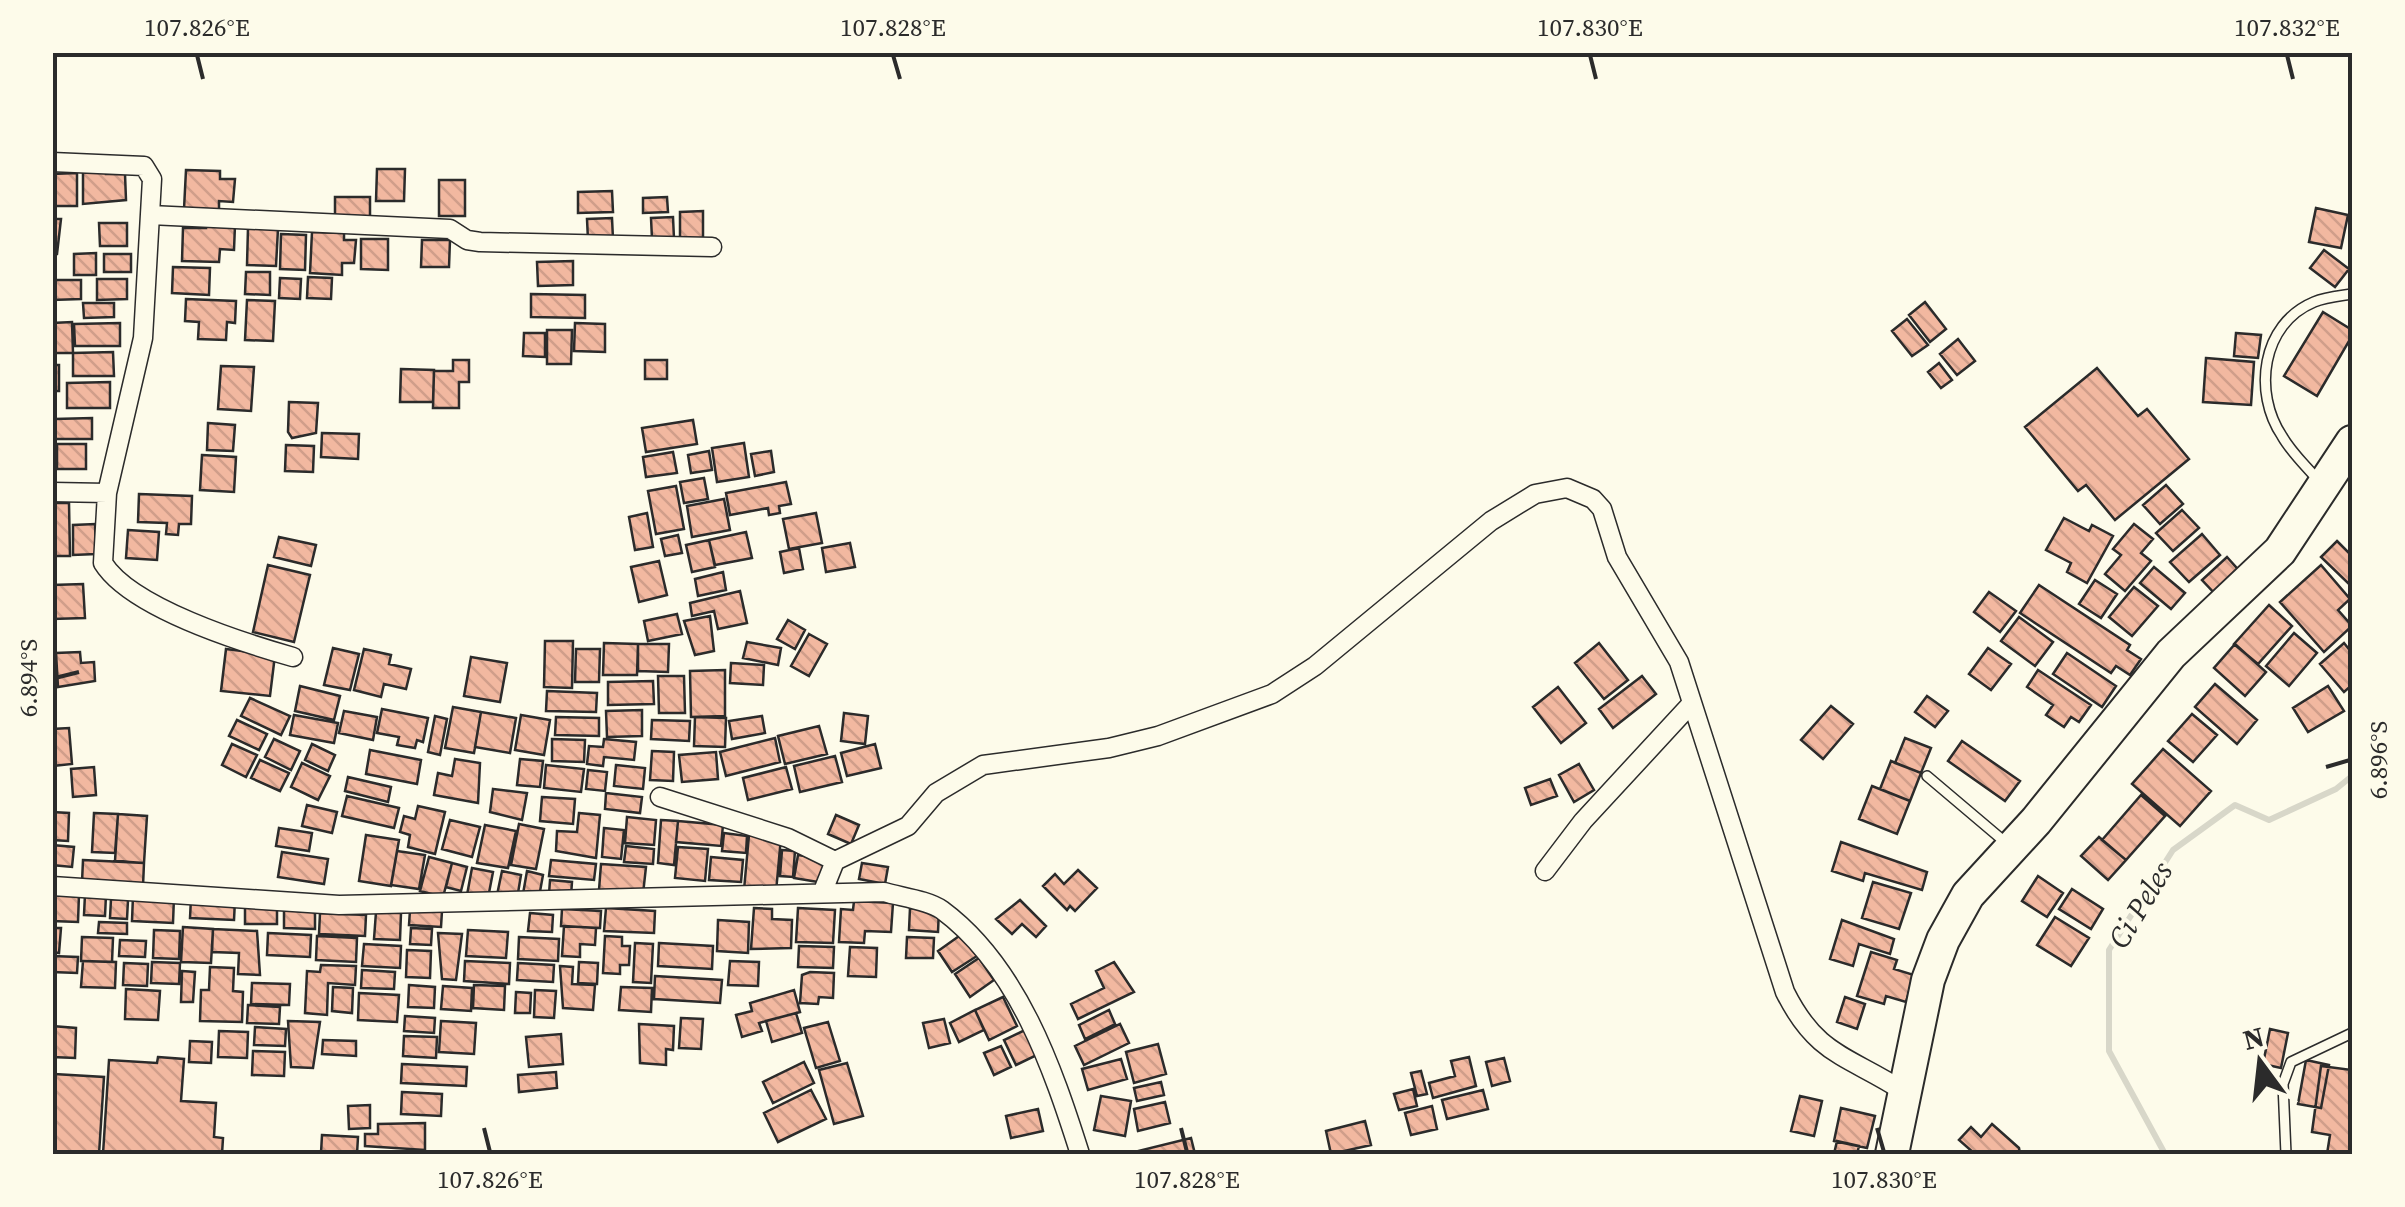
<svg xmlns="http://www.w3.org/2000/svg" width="2405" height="1207" font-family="'Source Serif 4',serif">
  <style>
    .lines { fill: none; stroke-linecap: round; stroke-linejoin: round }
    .stream { stroke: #d8d7c9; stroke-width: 6 }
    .building { fill: url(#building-back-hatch); stroke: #2b2b2b; stroke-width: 2.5 }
    .lane-casing { stroke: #2b2b2b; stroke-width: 12 }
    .street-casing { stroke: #2b2b2b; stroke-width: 21 }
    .highway-casing { stroke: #2b2b2b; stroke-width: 36 }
    .lane { stroke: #fdfbea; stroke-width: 9 }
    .street { stroke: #fdfbea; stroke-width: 18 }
    .highway { stroke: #fdfbea; stroke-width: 32 }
    .ticks { fill: none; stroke: #2b2b2b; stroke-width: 4 }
    .labels { text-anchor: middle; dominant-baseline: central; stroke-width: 8; stroke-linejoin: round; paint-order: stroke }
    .water-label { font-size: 30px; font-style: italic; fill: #2b2b2b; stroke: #fdfbea }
    .neatline { fill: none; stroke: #2b2b2b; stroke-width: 4 }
    .ticks-label { font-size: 25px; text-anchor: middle; fill: #2b2b2b }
  </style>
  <defs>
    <pattern id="building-back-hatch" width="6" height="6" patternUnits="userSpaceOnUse" patternTransform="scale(2.5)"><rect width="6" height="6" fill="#f2b8a0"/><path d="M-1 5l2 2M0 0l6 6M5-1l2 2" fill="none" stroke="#d09e8a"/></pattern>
  </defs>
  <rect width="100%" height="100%" fill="#fdfbea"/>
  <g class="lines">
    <path class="stream" d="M2165 1154 2109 1051V950L2173 850 2235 805 2269 820 2336 789 2352 776"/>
  </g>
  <path class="building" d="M377 169H405L404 201H376Z
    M106 170V174H125L126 200 83 204V171Z
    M186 170 220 171V179H235L233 202 219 201V211L184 209Z
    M77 173V206H52V174Z
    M439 180H465V216H439Z
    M612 191 613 212 578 213V192Z
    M335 197H370V217H335Z
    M667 197 668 212 643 213V198Z
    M2316 208 2348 215 2341 248 2309 242Z
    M703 211V239L680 240V212Z
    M673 217 674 239H652L651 218Z
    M612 218 613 239 588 240 587 219Z
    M52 219H61L57 254H52Z
    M99 223H127V246H100Z
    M206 224 235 225 234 250 220 249 219 262 182 261 183 228H206Z
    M248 228 278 229 276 266 247 265Z
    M312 232 344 233V240H356L354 263H342V275L310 273Z
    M281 234 306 235 305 270 280 269Z
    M361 239H388V270L361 269Z
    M422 240H450L449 267H421Z
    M2324 250 2349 269 2335 287 2310 268Z
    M96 253V275H74V254Z
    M104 254H131V272H104Z
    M573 261V285L538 286 537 262Z
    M173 267 210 268 209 295 172 293Z
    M246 272H270V295L245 294Z
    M308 277 332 278 331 299 307 298Z
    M280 278 301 279 300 299 279 298Z
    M97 279H127V299L97 300Z
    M52 280H81V299L52 300Z
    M531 294 585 295V318L531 317Z
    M186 299 236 301 235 323 227 322 226 340 198 339 199 322 185 321Z
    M247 300 275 301 273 341 245 340Z
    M1925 302 1946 329 1930 342 1909 315Z
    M83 303H114V317L84 318Z
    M2323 312 2352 330V336L2317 396 2284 376Z
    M1907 319 1928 345 1912 356 1892 331Z
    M72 322 73 353H52V323Z
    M120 323V346H75L74 324Z
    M575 323 605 324V352L574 351Z
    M547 330H572L571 364H547Z
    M524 333H545V357L523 356Z
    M2236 333 2261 335 2258 358 2234 356Z
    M1958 339 1975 361 1957 375 1940 354Z
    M113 352 114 376H73V353Z
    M2206 358 2254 362 2251 405 2203 402Z
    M453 360H469V382H459V408H433L434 371H453Z
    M645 360H667V379H645Z
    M1939 363 1952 380 1941 388 1928 372Z
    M52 365H59V391H52Z
    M221 366 254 367 251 411 218 409Z
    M2097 368 2138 416 2147 409 2189 459 2115 520 2086 485 2078 491 2025 427Z
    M401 369 434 370 433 402H400Z
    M110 382V408H67V383Z
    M289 402 318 403 316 433 292 438 288 432Z
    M92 418V439H55V419Z
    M693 420 697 444 646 452 642 428Z
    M208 423 235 425 233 451 207 450Z
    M322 433 359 434 358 459 321 457Z
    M744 443 749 477 717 482 712 448Z
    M57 444H86V469H57Z
    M286 445 314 446 313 472 285 471Z
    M709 451 712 470 691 473 688 455Z
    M771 451 774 472 755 476 751 454Z
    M673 452 677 473 646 477 643 457Z
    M202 455 236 457 234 492 200 490Z
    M704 478 708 499 684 503 680 482Z
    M786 482 791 504 779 506 780 513 769 515 768 508 730 515 726 493Z
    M2166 485 2183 504 2160 524 2143 505Z
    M676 486 684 529 656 534 648 491Z
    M139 494 192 496 191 524H179L178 535 166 534 167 523 138 522Z
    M724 499 730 530 692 537 687 506Z
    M52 503H69L70 556H52Z
    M2182 510 2199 528 2173 551 2156 533Z
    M647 513 653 547 635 550 629 517Z
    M816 513 822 543 789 549 783 519Z
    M2064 518 2089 531 2092 525 2113 536 2087 583 2067 572 2071 563 2046 550Z
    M95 524 96 554 73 555V525Z
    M2134 524 2153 539 2141 553 2151 561 2125 591 2105 574 2121 555 2113 549Z
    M128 530 159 532 157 560 126 558Z
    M746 532 752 558 715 565 709 540Z
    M2202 534 2220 555 2189 582 2170 562Z
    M678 535 682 553 665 556 661 539Z
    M279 537 316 545 311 566 274 557Z
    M709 540 715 567 692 572 686 545Z
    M2337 541 2352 556 2350 585 2321 557Z
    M850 543 855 567 826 572 822 548Z
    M799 548 803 569 784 573 780 552Z
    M2227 557 2243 575 2218 597 2202 580Z
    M659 561 667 595 639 602 631 567Z
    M268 565 310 575 294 642 253 632Z
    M2321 565 2350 599 2338 610 2352 626 2324 652 2280 602Z
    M2154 567 2185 593 2171 609 2140 583Z
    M723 572 726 590 698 596 695 579Z
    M2095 580 2117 594 2101 618 2079 604Z
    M83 584 85 618 52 619V585Z
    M2039 585 2130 645 2127 650 2141 659 2130 675 2116 666 2111 673 2020 613Z
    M2134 587 2158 606 2132 636 2109 617Z
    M740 591 747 623 718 629 714 611 692 616 690 603Z
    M1989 592 2016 611 2000 632 1974 612Z
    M2269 605 2292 626 2258 664 2234 644Z
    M677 614 682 634 648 641 644 621Z
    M710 616 714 651 695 655 684 621Z
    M2019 617 2053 642 2035 666 2001 641Z
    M788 620 805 630 795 649 777 639Z
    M2294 633 2317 653 2289 686 2266 666Z
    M809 634 827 644 809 676 791 666Z
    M545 641H573L572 688 544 687Z
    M747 642 781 648 778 665 743 658Z
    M604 643 638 644 637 675H603Z
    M1599 643 1628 680 1604 699 1575 663Z
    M2344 643 2352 653V685L2344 692 2320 664Z
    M638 644H669L668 672 638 671Z
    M2235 644 2266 672 2245 696 2214 668Z
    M333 648 359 654 350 690 324 685Z
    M1988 648 2011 664 1991 690 1969 674Z
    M226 649 275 655 270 696 221 691Z
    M364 649 391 655 389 664 411 669 406 689 384 684 381 697 354 690Z
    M576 649H600L599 682H575Z
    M80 652 81 663 94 662 95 681 58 687 56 653Z
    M2067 653 2116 686 2102 707 2053 674Z
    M471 657 507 663 500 702 464 696Z
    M731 663 764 665 763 685 730 683Z
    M725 670V716L691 717 690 671Z
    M2038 670 2091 705 2079 722 2071 717 2064 727 2046 715 2053 705 2027 687Z
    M658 676H684L685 713H659Z
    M1642 676 1656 694 1613 728 1599 709Z
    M653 681 654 704 608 705V682Z
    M2215 684 2257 720 2237 744 2195 707Z
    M300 686 340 696 334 720 295 711Z
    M2328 686 2344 711 2308 732 2293 708Z
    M1558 687 1586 723 1561 743 1533 707Z
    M547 691 597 693 596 712 546 711Z
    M1927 696 1948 711 1935 727 1915 712Z
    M250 698 290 716 281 735 241 716Z
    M1831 706 1853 724 1823 759 1801 740Z
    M453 707 481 712 474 753 445 748Z
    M382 709 428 718 423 742 417 740 415 748 397 745 399 737 377 733Z
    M642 710V736L607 737 606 711Z
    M344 711 377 717 373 740 339 733Z
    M481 712 516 718 510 753 475 747Z
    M844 713 868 716 865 744 841 741Z
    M2192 714 2217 735 2193 762 2168 741Z
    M294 715 338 723 334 743 290 735Z
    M521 715 550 720 544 755 515 750Z
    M435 716 447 719 440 755 428 752Z
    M762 716 765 733 732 739 729 721Z
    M556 717 599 718V736L555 735Z
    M695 717 726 718 725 747 694 746Z
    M237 720 267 734 259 750 229 736Z
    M652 720 690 721 689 741 651 739Z
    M819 726 827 754 785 764 778 736Z
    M69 728 72 764 52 766V729Z
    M775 738 780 762 726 776 720 752Z
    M1905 738 1931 748 1921 773 1895 763Z
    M274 739 300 751 291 770 265 757Z
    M552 739 585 740 584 762 552 761Z
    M604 739 636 742 634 760 604 757 603 766 587 764 589 746 603 747Z
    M1962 741 2020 781 2005 801 1948 761Z
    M232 744 257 755 246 777 222 765Z
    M312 744 335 755 328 771 305 760Z
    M875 744 881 768 847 776 841 753Z
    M2163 749 2211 791 2180 826 2132 784Z
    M370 750 421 760 417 784 366 774Z
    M652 751 674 752 673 781 650 780Z
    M716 752 718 779 682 782 679 755Z
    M835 756 842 782 800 792 794 766Z
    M455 759 480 763 478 803 434 795 438 773 452 776Z
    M520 759 543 761 540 787 517 785Z
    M260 760 289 773 280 791 251 778Z
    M1891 761 1921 773 1910 801 1880 789Z
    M302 763 330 776 318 800 291 787Z
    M1579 764 1594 790 1574 802 1559 775Z
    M546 765 584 769 581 792 544 788Z
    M616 765 645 768 643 789 614 786Z
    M94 767 96 795 73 797 71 769Z
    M786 767 792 789 748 800 743 778Z
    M588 770 607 772 605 791 586 789Z
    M348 777 391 787 388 802 345 791Z
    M1550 779 1557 796 1531 805 1525 788Z
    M1872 786 1910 801 1897 834 1859 819Z
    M493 789 527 793 522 820 490 812Z
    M606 793 642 797 640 813 605 809Z
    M2141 795 2165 816 2126 860 2102 840Z
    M347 796 399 808 394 828 342 816Z
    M542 797 575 799 573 824 540 821Z
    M307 805 337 812 332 833 302 826Z
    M418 806 445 812 435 854 408 847 410 835 400 832 404 816 415 819Z
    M52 812 69 813 68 841 52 840Z
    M94 813 118 814 115 853 92 852Z
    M579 813 600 815 596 858 556 851 557 831 577 832Z
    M118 814 147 816 144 863 115 861Z
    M836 815 859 825 851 844 828 834Z
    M627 817 656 820 654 845 625 843Z
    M450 820 480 827 472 857 442 849Z
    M661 820 678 821 674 865 658 863Z
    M678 821 723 825 721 846 676 842Z
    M519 824 544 829 536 869 511 865Z
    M485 825 516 831 508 868 477 863Z
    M279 828 312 833 309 851 276 846Z
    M604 828 624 830 621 859 602 857Z
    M724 833 747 836 746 853 722 851Z
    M366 835 399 840 391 886 359 881Z
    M749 835 781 837 776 892 744 890Z
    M2099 837 2126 860 2108 880 2081 856Z
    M1841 842 1927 872 1922 890 1865 873 1863 881 1832 871Z
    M52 845 74 847 72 867 52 865Z
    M626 846 654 849 653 864 624 862Z
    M678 847 708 849 705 881 675 878Z
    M782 850 795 851 793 877 780 876Z
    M397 851 425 855 419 889 391 885Z
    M282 852 328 859 324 884 278 877Z
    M798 855 828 859 824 883 794 878Z
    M429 857 452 863 443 897 420 891Z
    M711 857 743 860 741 882 709 880Z
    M83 860 144 863 143 886 82 882Z
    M551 860 596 864 594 880 549 876Z
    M452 863 467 867 461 891 446 887Z
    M862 863 888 867 885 884 859 879Z
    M601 864 646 867 643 894 599 890Z
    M472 868 493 872 488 898 467 895Z
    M1078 870 1097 888 1075 911 1070 906 1067 910 1043 886 1055 874 1064 884Z
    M502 871 521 875 517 899 497 895Z
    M527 871 543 875 539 897 523 894Z
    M2038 876 2063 893 2047 917 2022 901Z
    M550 880 572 882 571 896 549 894Z
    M1873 882 1911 893 1899 929 1862 918Z
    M2072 889 2103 909 2091 929 2059 909Z
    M52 893 79 894 78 922 52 921Z
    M85 894 106 895 105 916 84 915Z
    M133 896 174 897 173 923 132 921Z
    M191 898 235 900 234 920 190 918Z
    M111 899 128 900 127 919 110 918Z
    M1020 900 1046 926 1036 937 1022 924 1012 934 996 919Z
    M854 901 893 903 891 932 865 931 864 943 839 942 841 909 853 910Z
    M245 905H277V924H245Z
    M284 905H315V929L284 928Z
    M606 908 655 911 654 933 604 931Z
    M754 908 772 909V919L792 920 791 948 751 949Z
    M798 908 835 910 833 943 796 942Z
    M910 908 939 909 938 932 909 930Z
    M562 909 601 911 600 928 561 926Z
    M410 910 442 911 441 927 409 925Z
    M376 912 401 913 400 940 374 939Z
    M320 913 366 915 365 936 319 934Z
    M530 913 553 915 552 932 528 931Z
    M2055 917 2089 938 2071 966 2037 945Z
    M718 920 749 922 748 953 717 951Z
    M1842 920 1894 939 1890 954 1859 944 1853 966 1830 959Z
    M99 922 127 923V934L98 933Z
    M564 926 596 928 595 945 580 944V957L562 956Z
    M183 927 213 929 211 963 181 962Z
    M52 928H61L59 953 52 952Z
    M411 928 432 929 431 945 410 944Z
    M213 929 257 931 260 975 238 974 239 953 212 952Z
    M154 930 180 931 179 959 153 958Z
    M468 930 508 932 506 958 466 956Z
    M268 933 311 935 310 957 267 955Z
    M438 933 462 934 456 980 442 979Z
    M962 934 977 956 952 972 938 951Z
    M317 936 357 938 356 962 316 960Z
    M605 936 622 937V946H630L629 965H620V974L603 973Z
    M82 937 113 938 112 962 81 961Z
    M519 937 559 939 558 961 518 959Z
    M907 937 934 938 933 958H906Z
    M120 940 146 941 145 957 119 956Z
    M635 943 653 944 651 983 633 982Z
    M659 943 713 946 712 969 658 966Z
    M364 944 401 946 400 968 362 966Z
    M799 946 834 947 833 968 798 967Z
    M850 947 877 948 876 977 848 976Z
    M407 950 431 951 430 978 406 977Z
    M1871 952 1897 960 1894 969 1914 975 1906 1002 1886 996 1884 1004 1857 996Z
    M52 956 78 957 77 973 52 972Z
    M979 958 994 980 970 997 955 974Z
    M83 961 116 962 115 988 81 987Z
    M465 961 510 963 509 984 464 981Z
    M730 961 759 962 758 986 728 985Z
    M152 962 180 963 179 984 151 983Z
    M579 962 598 963 597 984 578 983Z
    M1114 962 1134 992 1078 1019 1071 1004 1104 988 1096 971Z
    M124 963 148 964 147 986 123 985Z
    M518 963 554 965 553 982 517 980Z
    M321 965 356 966 355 985 328 983 327 1015 305 1013 307 971 320 972Z
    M560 966 573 967 572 984 595 985 593 1010 563 1008Z
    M210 967 234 968 233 991 243 992 242 1022 200 1021 201 990H209Z
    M362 970 395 972 394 989 361 988Z
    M182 971 195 972 193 1002H181Z
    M810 972 834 973 833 998 819 997 818 1004 800 1003 802 975Z
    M655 976 722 980 720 1003 654 999Z
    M252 983 290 984 289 1005 251 1004Z
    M409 985 435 987 434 1008 408 1007Z
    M474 985 505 986 504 1010 473 1008Z
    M443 986 472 988 471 1011 441 1009Z
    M333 987 353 988 352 1013 332 1011Z
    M621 987 652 988 651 1012 619 1010Z
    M126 989 160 991 158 1020 125 1019Z
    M535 990 556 991 554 1018 534 1017Z
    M794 990 800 1012 759 1023 762 1031 742 1037 736 1015 752 1011 750 1003Z
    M516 992 531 993 530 1013H515Z
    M359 993 399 995 397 1022 358 1020Z
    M1003 997 1017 1026 989 1040 975 1010Z
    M1845 997 1865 1004 1857 1029 1837 1022Z
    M248 1005 280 1007 279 1024 247 1023Z
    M975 1010 984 1030 959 1042 950 1023Z
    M1109 1010 1115 1024 1085 1039 1079 1025Z
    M796 1013 802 1033 772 1042 766 1021Z
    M405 1016 435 1018 434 1033 404 1031Z
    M681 1018 703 1019 701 1049 679 1048Z
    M944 1019 950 1043 929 1048 923 1023Z
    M288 1021 320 1022 313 1068 291 1067Z
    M441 1021 476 1023 474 1054 439 1052Z
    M828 1022 840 1061 816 1068 804 1028Z
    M639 1024 674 1026 673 1050 666 1049V1065L640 1063Z
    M1120 1024 1129 1043 1084 1065 1075 1046Z
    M52 1026 76 1028 75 1058 52 1057Z
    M255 1027 286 1029 285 1046 254 1045Z
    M2270 1029 2288 1033 2281 1068 2263 1064Z
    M1025 1030 1037 1055 1016 1065 1004 1040Z
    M219 1031 248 1032 247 1058 218 1057Z
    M561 1034 563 1064 529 1067 526 1037Z
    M404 1036 437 1037 436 1058 403 1056Z
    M323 1040 356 1041V1056L322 1054Z
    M190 1041 212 1042 211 1063 189 1062Z
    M1158 1044 1166 1074 1134 1083 1126 1052Z
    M1001 1046 1011 1067 994 1075 984 1053Z
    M253 1051 285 1052 284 1076 252 1075Z
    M158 1057 184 1059 181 1101 216 1103 214 1137 223 1138 222 1154H103L109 1060 157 1063Z
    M1469 1057 1476 1086 1433 1098 1429 1083 1455 1076 1451 1061Z
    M1504 1058 1510 1081 1492 1086 1486 1062Z
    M1121 1059 1127 1079 1088 1090 1082 1069Z
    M2306 1060 2329 1065 2321 1108 2298 1104Z
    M804 1062 814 1083 773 1103 763 1082Z
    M847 1063 863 1116 834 1124 819 1070Z
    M402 1064 467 1067 466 1086 401 1083Z
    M2321 1066 2352 1070V1154H2327L2330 1135 2312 1132Z
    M1421 1071 1427 1094 1417 1096 1411 1073Z
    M556 1072 557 1088 519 1092 518 1075Z
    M54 1074 104 1077 99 1154H52Z
    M1161 1082 1164 1095 1137 1101 1134 1088Z
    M1413 1089 1417 1106 1399 1110 1394 1094Z
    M811 1090 826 1119 778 1142 764 1113Z
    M1483 1090 1488 1109 1447 1119 1442 1100Z
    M402 1092 442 1094 441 1116 401 1114Z
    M1101 1096 1131 1101 1125 1136 1094 1130Z
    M1800 1096 1822 1101 1814 1136 1791 1131Z
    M1165 1102 1170 1123 1138 1131 1134 1109Z
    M370 1105V1128L349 1129 348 1106Z
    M1432 1106 1437 1129 1411 1135 1405 1113Z
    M1841 1108 1875 1116 1867 1148 1834 1141Z
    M1038 1109 1043 1131 1011 1138 1006 1116Z
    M1365 1121 1371 1145 1331 1154 1326 1131Z
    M425 1123V1150L365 1146V1134H378V1124Z
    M1992 1124 2019 1148 2020 1154H1975L1959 1140 1971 1127 1981 1137Z
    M322 1135 358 1137 357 1154 321 1153Z
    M1191 1138 1195 1154H1135L1134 1152Z
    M1837 1141 1859 1146 1857 1154H1834Z"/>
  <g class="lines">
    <defs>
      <path id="lane" d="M2317 479C2305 465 2291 452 2282 436 2253 393 2261 324 2314 302 2326 297 2340 296 2352 294
        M1927 776 2005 842
        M2286 1154 2283 1084 2291 1062 2352 1033"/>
      <path id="street" d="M52 162 144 166 152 179 143 338 107 493 103 563C131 608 244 643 293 657
        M150 215 450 229 467 240 480 242 712 247
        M52 492 107 493
        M660 797 788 838 835 861
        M1545 871 1583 821 1692 703
        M52 886 339 905 884 892C901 897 928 900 942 910 1018 966 1053 1069 1080 1154
        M823 891 835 861 908 826 936 793 983 765 1109 748 1158 736 1272 694 1315 666 1491 521 1535 494 1567 488 1593 499 1602 509 1617 557 1679 662 1785 992C1817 1056 1847 1055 1903 1091"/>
      <path id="highway" d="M1892 1154 1928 980 1943 940 1968 895 2036 821 2171 654 2280 551 2352 442"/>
    </defs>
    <use href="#lane" class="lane-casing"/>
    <use href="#street" class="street-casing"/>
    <use href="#highway" class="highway-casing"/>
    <use href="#lane" class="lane"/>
    <use href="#street" class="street"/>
    <use href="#highway" class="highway"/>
  </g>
  <path class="ticks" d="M197 55 203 79M893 55 900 79M1590 55 1596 79M2287 55 2293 79M55 678 79 672M2326 767 2350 760M484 1128 490 1152M1181 1128 1187 1152M1877 1128 1884 1152"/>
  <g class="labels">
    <g class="water-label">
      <text transform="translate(2140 905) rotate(-59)">Ci Peles</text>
    </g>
  </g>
  <rect width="2405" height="1207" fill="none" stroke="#fdfbea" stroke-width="110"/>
  <g transform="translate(2260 1062) rotate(345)" stroke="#fdfbea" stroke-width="8" paint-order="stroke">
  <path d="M0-8L18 38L0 25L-18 38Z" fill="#2b2b2b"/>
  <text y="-15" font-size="28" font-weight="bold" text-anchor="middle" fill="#2b2b2b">N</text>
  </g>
  <rect x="55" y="55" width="2295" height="1097" class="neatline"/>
  <g class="ticks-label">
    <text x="197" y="36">107.826°E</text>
    <text x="893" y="36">107.828°E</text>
    <text x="1590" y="36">107.830°E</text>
    <text x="2287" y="36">107.832°E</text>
    <text transform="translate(28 678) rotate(-90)" y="9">6.894°S</text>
    <text transform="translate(2378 760) rotate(-90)" y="9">6.896°S</text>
    <text x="490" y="1188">107.826°E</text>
    <text x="1187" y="1188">107.828°E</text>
    <text x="1884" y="1188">107.830°E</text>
  </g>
</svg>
